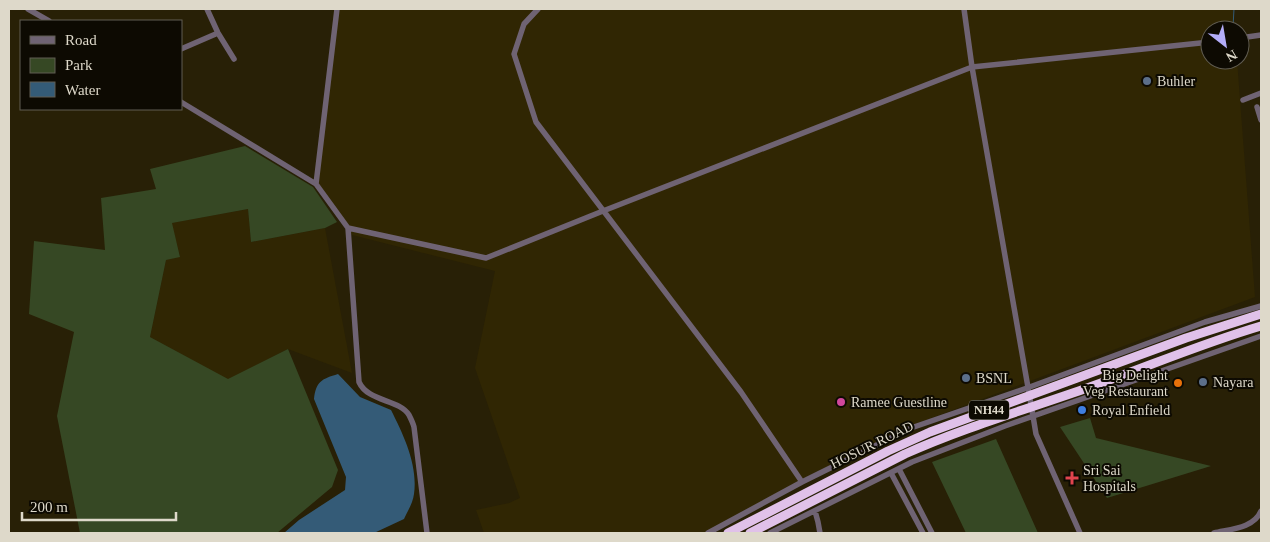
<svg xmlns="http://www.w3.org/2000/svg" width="1270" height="542" font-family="'Times New Roman',serif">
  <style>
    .built { fill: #302603 }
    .green { fill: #364824 }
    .water { fill: #345b77 }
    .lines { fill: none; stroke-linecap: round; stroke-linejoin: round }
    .stream { stroke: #345b77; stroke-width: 1 }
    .minor { stroke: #6f6373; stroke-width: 5.5 }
    .highway { stroke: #e0c1e9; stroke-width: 9 }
    .service-dot { fill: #5c6f8a; stroke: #0d0a02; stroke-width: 2 }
    .food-dot { fill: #e8710a; stroke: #0d0a02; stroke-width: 2 }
    .hotel-dot { fill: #d1479c; stroke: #0d0a02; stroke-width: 2 }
    .shop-dot { fill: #3f7fe0; stroke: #0d0a02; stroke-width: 2 }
    .health-dot { fill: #e0444e; stroke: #0d0a02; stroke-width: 2 }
    .labels { text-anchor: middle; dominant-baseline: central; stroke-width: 4; stroke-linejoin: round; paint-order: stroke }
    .shield { fill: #0d0a02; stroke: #9f9b8e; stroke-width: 1 }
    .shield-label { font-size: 12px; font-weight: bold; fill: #ded9ca }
    .poi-label { font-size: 14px; fill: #ded9ca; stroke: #0d0a02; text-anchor: start }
    .street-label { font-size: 14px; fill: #ded9ca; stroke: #0d0a02 }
  </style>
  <rect width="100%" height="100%" fill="#282006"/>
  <path class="built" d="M334 9H1233L1235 30H1210V60H1237L1255 297 910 426 803 480 705 533H484L476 510 509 503 520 498 475 368 495 271 352 235 317 182Z
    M248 209 251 242 325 228 352 373 288 349 228 380 150 337 166 260 180 256 171 223Z"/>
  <path class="green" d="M245 146 313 187 337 222 325 228 251 242 248 209 172 223 180 257 166 260 150 337 228 379 288 349 338 470 332 487 277 533H80L57 416 74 332 29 314 34 241 105 250 101 198 156 189 150 169Z
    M1090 418 1096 438 1211 466 1107 498 1060 427Z
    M996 439 1038 533H966L932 462Z"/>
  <path class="water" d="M338 374 360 397 391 410C404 436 418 465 414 494 413 503 407 512 404 519L374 533H284L299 520 345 490 346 477 314 399C316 381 322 379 338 374Z"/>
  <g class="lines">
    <path class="stream" d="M1233 27 1234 9"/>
    <path class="minor" d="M28 9 49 21
      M207 9 218 33 234 59
      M337 9 316 184 348 228 486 258 603 211 972 67 1210 42
      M538 9 524 24 514 54 536 122 741 392 802 482
      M964 9 972 67 1033 416 1036 434 1080 533
      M1240 38 1261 35
      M181 49 218 33
      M1243 100 1261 93
      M181 102 316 184
      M1257 107 1261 120
      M348 228 359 382C368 402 399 399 409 415 411 419 413 423 414 427L427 533
      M899 469 932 533
      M891 473 923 533
      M815 511 818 522 820 533
      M708 533 802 482 911 428 1027 388 1205 322 1261 306
      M770 533 912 462 1005 426 1261 336
      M1214 533C1231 529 1254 528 1261 511"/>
    <path class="highway" d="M728 533 888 451 930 432 1186 338 1261 314
      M750 533 905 454C965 427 1028 409 1090 387 1147 367 1203 343 1261 326"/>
  </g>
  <g class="service-dot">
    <circle cx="1147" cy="81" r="5"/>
    <circle cx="966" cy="378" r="5"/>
    <circle cx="1203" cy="382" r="5"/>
  </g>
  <circle class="food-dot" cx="1178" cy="383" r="5"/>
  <circle class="hotel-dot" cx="841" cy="402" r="5"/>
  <circle class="shop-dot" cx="1082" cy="410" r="5"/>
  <path class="health-dot" d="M1069.5 470.5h5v5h5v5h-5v5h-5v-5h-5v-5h5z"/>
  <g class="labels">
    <rect class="shield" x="969" y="400.5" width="40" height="19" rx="4"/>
    <g class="shield-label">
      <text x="989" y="410">NH44</text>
    </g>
    <g class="poi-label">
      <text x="1157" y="81">Buhler</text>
      <text x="1168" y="375" text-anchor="end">Big Delight<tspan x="1168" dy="16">Veg Restaurant</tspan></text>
      <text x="976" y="378">BSNL</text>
      <text x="1213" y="382">Nayara</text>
      <text x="851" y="402">Ramee Guestline</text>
      <text x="1092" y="410">Royal Enfield</text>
      <text x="1083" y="470">Sri Sai<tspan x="1083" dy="16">Hospitals</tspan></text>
    </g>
    <g class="street-label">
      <text transform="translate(872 445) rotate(-26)">HOSUR ROAD</text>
    </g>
  </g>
  <rect width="1270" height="542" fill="none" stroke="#ded9ca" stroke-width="20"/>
  <rect x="20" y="20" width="162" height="90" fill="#0d0a02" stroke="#615d52"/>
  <rect x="30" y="36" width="25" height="8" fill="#6f6373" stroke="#615d52"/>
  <text x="65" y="45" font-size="15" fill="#ded9ca">Road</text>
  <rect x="30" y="58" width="25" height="15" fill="#364824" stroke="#615d52"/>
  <text x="65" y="70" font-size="15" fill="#ded9ca">Park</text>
  <rect x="30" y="82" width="25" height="15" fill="#345b77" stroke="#615d52"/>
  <text x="65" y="95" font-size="15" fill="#ded9ca">Water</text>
  <g transform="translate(1225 45) rotate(149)"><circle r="24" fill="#0d0a02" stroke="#615d52"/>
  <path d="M0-4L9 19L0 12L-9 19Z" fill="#b3adf9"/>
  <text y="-8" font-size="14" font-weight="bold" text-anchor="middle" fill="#ded9ca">N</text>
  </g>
  <path d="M22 512v8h154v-8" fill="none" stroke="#ded9ca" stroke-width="2.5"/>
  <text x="30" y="512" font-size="15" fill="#ded9ca" stroke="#0d0a02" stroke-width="4" paint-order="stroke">200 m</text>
</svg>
